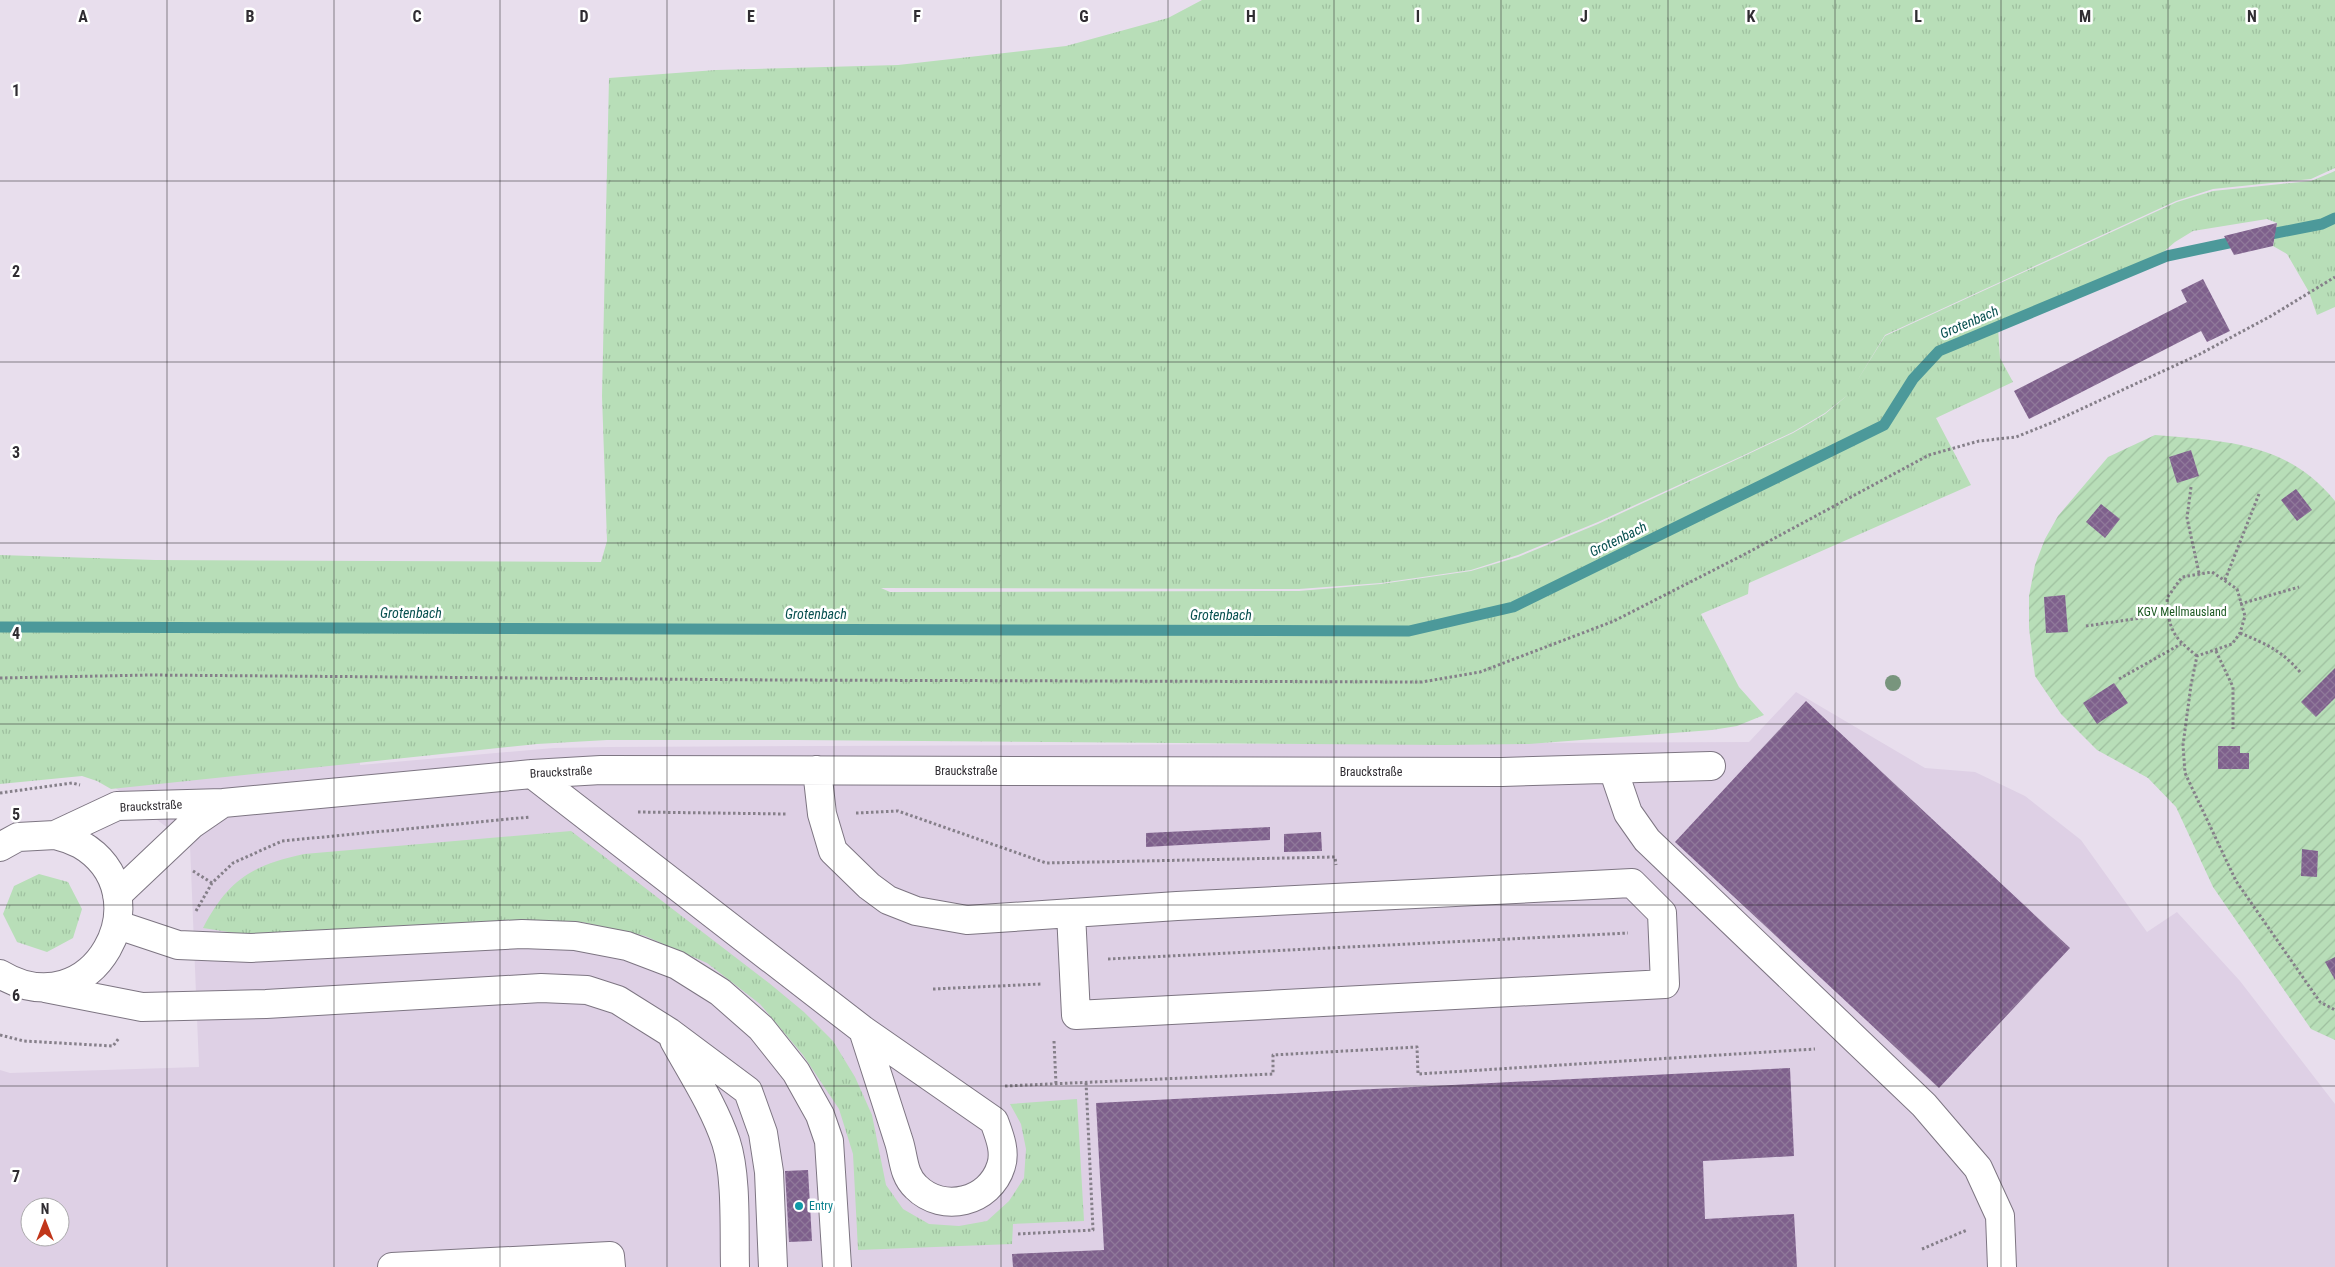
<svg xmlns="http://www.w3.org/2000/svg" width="2335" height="1267" font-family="'Roboto Condensed',sans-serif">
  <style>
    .built { fill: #ded0e5; fill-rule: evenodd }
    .grass { fill: url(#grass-tufts); fill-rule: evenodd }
    .garden { fill: url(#garden-furrows) }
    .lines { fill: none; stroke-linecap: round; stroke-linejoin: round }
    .stream { stroke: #4c999a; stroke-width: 11 }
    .building { fill: url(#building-cross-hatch) }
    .minor-casing { stroke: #7d7582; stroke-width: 30 }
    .path { stroke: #857f89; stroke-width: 3; stroke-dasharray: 2.5 2.5; stroke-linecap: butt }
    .minor { stroke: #fff; stroke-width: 28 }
    .tree { fill: #78957d }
    .grid { fill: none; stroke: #302d32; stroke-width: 1; stroke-opacity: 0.55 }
    .culture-dot { fill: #0f9aa8; stroke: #fff; stroke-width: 2 }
    .labels { text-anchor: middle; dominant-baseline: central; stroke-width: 5; stroke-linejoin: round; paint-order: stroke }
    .park-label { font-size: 12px; fill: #1c5922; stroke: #fff }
    .street-label { font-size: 12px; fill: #302d32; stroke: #fff }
    .culture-label { font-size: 12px; fill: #0d838f; stroke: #fff; text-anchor: start }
    .water-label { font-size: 14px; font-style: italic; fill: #085050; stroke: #fff }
    .grid-label { font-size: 16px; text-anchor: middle; font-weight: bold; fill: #302d32; stroke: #fff; stroke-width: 5; stroke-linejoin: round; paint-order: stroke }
  </style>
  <defs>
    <pattern id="grass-tufts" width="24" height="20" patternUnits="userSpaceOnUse" patternTransform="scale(1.25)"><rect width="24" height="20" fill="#b8deb8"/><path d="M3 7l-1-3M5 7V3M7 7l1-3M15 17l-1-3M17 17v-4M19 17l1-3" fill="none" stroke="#9ebf9f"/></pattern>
    <pattern id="garden-furrows" width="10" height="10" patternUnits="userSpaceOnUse" patternTransform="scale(1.25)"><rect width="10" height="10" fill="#b8deb8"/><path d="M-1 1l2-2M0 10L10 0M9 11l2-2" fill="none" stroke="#9ebf9f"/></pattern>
    <pattern id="building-cross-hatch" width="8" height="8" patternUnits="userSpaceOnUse" patternTransform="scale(1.25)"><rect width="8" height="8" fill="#7e608c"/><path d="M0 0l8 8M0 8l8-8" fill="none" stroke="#8f789a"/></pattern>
  </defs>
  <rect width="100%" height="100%" fill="#e8deed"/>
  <path class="built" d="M1796 692 1925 768 1975 772 2025 796 2081 840 2147 932 2177 912 2240 981 2335 1104V1267H0V1070L10 1073 199 1067 190 845 113 786 359 717 360 765 554 748 609 747 1749 742ZM30 1207H60V1237H30Z"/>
  <path class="grass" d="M1202 0H2335V168L2311 179 2213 189 2176 201 1885 335 1857 381 1885 336 2177 202 2213 191 2311 181 2335 171V307L2317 315 2309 292 2287 254 2273 246 2277 223 2267 219 2193 231 2175 242 2153 261 1998 327 2000 358 2013 382 1936 418 1971 485 1749 583 1748 594 1701 614 1739 687 1764 715 1737 726 1712 730 1529 744 1446 745 794 740H607L537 744 111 789 97 781 82 776 0 784V555L155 560 601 562 607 541 602 396 609 78 716 70 898 65 1066 46 1168 18ZM1849 394 1825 414 1793 433 1742 457 1598 524 1518 557 1471 571 1381 584 1299 591 890 592 881 588 1299 589 1381 583 1471 570 1518 555 1598 522 1742 456 1793 432 1825 413Z
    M571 831 769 983 804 1012 833 1041 855 1077 872 1115 886 1185 903 1209 929 1224 959 1226 987 1221 1009 1201 1024 1178 1026 1149 1021 1124 1010 1104 1077 1099 1084 1221 1013 1224 1012 1244 858 1250 853 1154 839 1109 803 1055 760 1004 707 963 645 936 582 922H514L241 934 203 928C228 880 252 865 304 854Z
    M39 874 68 882 82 909 73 938 47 952 17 942 3 914 14 886Z"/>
  <path class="garden" d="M2155 435C2225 441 2287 442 2335 501V1040L2311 1029 2213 887 2176 807 2148 778 2097 750 2061 714 2035 676 2029 628V596L2035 565 2045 539 2058 516 2108 457Z"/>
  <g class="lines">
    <path class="stream" d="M2261 236 2322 224 2335 218
      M0 627 1409 631 1513 607 1884 425 1913 379 1939 351 2167 256 2243 240"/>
  </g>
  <path class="building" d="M2277 223 2273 246 2234 255 2224 236Z
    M2203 279 2230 331 2207 342 2201 331 2029 419 2014 391 2187 302 2181 290Z
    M2191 450 2199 476 2177 483 2169 457Z
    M2296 489 2312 510 2297 521 2281 500Z
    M2101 504 2120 519 2105 538 2086 522Z
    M2065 595 2068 632 2046 633 2044 597Z
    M2335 668V698L2316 717 2301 702Z
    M2114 683 2128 703 2097 724 2083 703Z
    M1806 701 2070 948 1939 1088 1675 842Z
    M2218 746H2240V753H2249V769H2218Z
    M1270 827V840L1146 847V833Z
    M1321 832 1322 851 1284 852V834Z
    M2302 849 2318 851 2317 877 2301 876Z
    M2335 957V980L2325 962Z
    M1790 1068 1794 1156 1703 1161 1705 1219 1794 1214 1797 1267H1013L1012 1254 1104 1250 1096 1103Z
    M808 1170 812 1241 789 1242 785 1171Z"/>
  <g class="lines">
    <defs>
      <path id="minor" d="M1613 769 1628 813 1647 840 1924 1105 1978 1168 2000 1216 2002 1267
        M817 770 822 814 833 851 869 886 888 900 916 911 967 920 1177 906 1632 883 1662 913 1665 984 1076 1015 1071 913
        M532 774 863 1030 994 1121C999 1135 1006 1151 1001 1166 990 1202 943 1214 916 1187 903 1175 904 1158 899 1142 887 1105 875 1067 863 1030
        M0 847 18 837 55 835 117 806 223 803 532 774 601 770 1502 772 1711 766
        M117 895 191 825 223 803
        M118 925 178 945 251 948 522 934 575 936 627 946 677 965 720 992 761 1028 796 1072 820 1115 829 1141 837 1267
        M0 974C93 1030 166 894 80 844 72 840 63 837 55 835
        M45 988 142 1007 266 1004 541 988 587 990 618 1000 669 1032 748 1091 763 1133 769 1172 773 1267
        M674 1040C692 1073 714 1106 726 1142 737 1176 734 1230 735 1267
        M392 1267 610 1256 611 1267"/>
    </defs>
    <use href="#minor" class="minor-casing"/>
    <path class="path" d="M2191 487 2187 518 2199 573
      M2225 580 2259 494
      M2240 604 2299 587
      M2086 626 2168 614
      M2240 633C2266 644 2281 650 2300 672
      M2216 651 2233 687V729
      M2197 656C2172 636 2169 630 2167 598L2182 577 2212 572 2237 589 2245 616 2240 633 2232 644 2197 656 2191 685 2183 745 2185 773 2236 881 2320 1002 2335 1010
      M0 678 149 675 776 680 1422 682 1480 672 1614 621 1747 553 1929 455 1979 441 2016 437 2051 423 2200 354 2271 316 2335 277
      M2119 679 2181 644
      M0 793 72 783 80 785
      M638 812 787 814
      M856 813 898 811 1046 863 1335 857 1336 865
      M193 871 212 883
      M196 911 212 883 233 863 282 841 530 817
      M1108 959 1628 933
      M933 989 1041 984
      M0 1035 24 1041 113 1046 119 1038
      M1054 1041 1056 1084
      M1005 1086 1273 1074V1055L1417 1047 1418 1074 1815 1049
      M1018 1234 1093 1230 1086 1082
      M1922 1249 1967 1230"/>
    <use href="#minor" class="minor"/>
  </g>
  <circle class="tree" cx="1893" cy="683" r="8"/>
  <path class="grid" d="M167 0V1267M334 0V1267M500 0V1267M667 0V1267M834 0V1267M1001 0V1267M1168 0V1267M1334 0V1267M1501 0V1267M1668 0V1267M1835 0V1267M2001 0V1267M2168 0V1267M0 181H2335M0 362H2335M0 543H2335M0 724H2335M0 905H2335M0 1086H2335"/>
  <circle class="culture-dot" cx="799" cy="1206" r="5"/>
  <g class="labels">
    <g class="park-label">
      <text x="2182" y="612">KGV Mellmausland</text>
    </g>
    <g class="street-label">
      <text x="966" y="771">Brauckstraße</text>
      <text transform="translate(561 772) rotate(-3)">Brauckstraße</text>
      <text x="1371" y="772">Brauckstraße</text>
      <text transform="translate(151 806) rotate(-3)">Brauckstraße</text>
    </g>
    <g class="culture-label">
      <text x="809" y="1206">Entry</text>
    </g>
    <g class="water-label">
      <text transform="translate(1969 322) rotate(-23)">Grotenbach</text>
      <text transform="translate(1618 539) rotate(-26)">Grotenbach</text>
      <text x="411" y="613">Grotenbach</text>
      <text x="816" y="614">Grotenbach</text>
      <text x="1221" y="615">Grotenbach</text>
    </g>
  </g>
  <g class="grid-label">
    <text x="83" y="22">A</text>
    <text x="250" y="22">B</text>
    <text x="417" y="22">C</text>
    <text x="584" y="22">D</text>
    <text x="751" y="22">E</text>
    <text x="917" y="22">F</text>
    <text x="1084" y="22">G</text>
    <text x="1251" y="22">H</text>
    <text x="1418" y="22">I</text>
    <text x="1584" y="22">J</text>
    <text x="1751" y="22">K</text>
    <text x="1918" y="22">L</text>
    <text x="2085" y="22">M</text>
    <text x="2252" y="22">N</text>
    <text x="16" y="96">1</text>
    <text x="16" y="277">2</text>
    <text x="16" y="458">3</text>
    <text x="16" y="639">4</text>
    <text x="16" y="820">5</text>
    <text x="16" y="1001">6</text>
    <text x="16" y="1182">7</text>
  </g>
  <g transform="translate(45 1222)"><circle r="24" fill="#ffffff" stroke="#acabad"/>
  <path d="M0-4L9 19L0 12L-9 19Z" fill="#c1361a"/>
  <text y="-8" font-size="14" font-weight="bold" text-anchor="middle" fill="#302d32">N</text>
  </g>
</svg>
